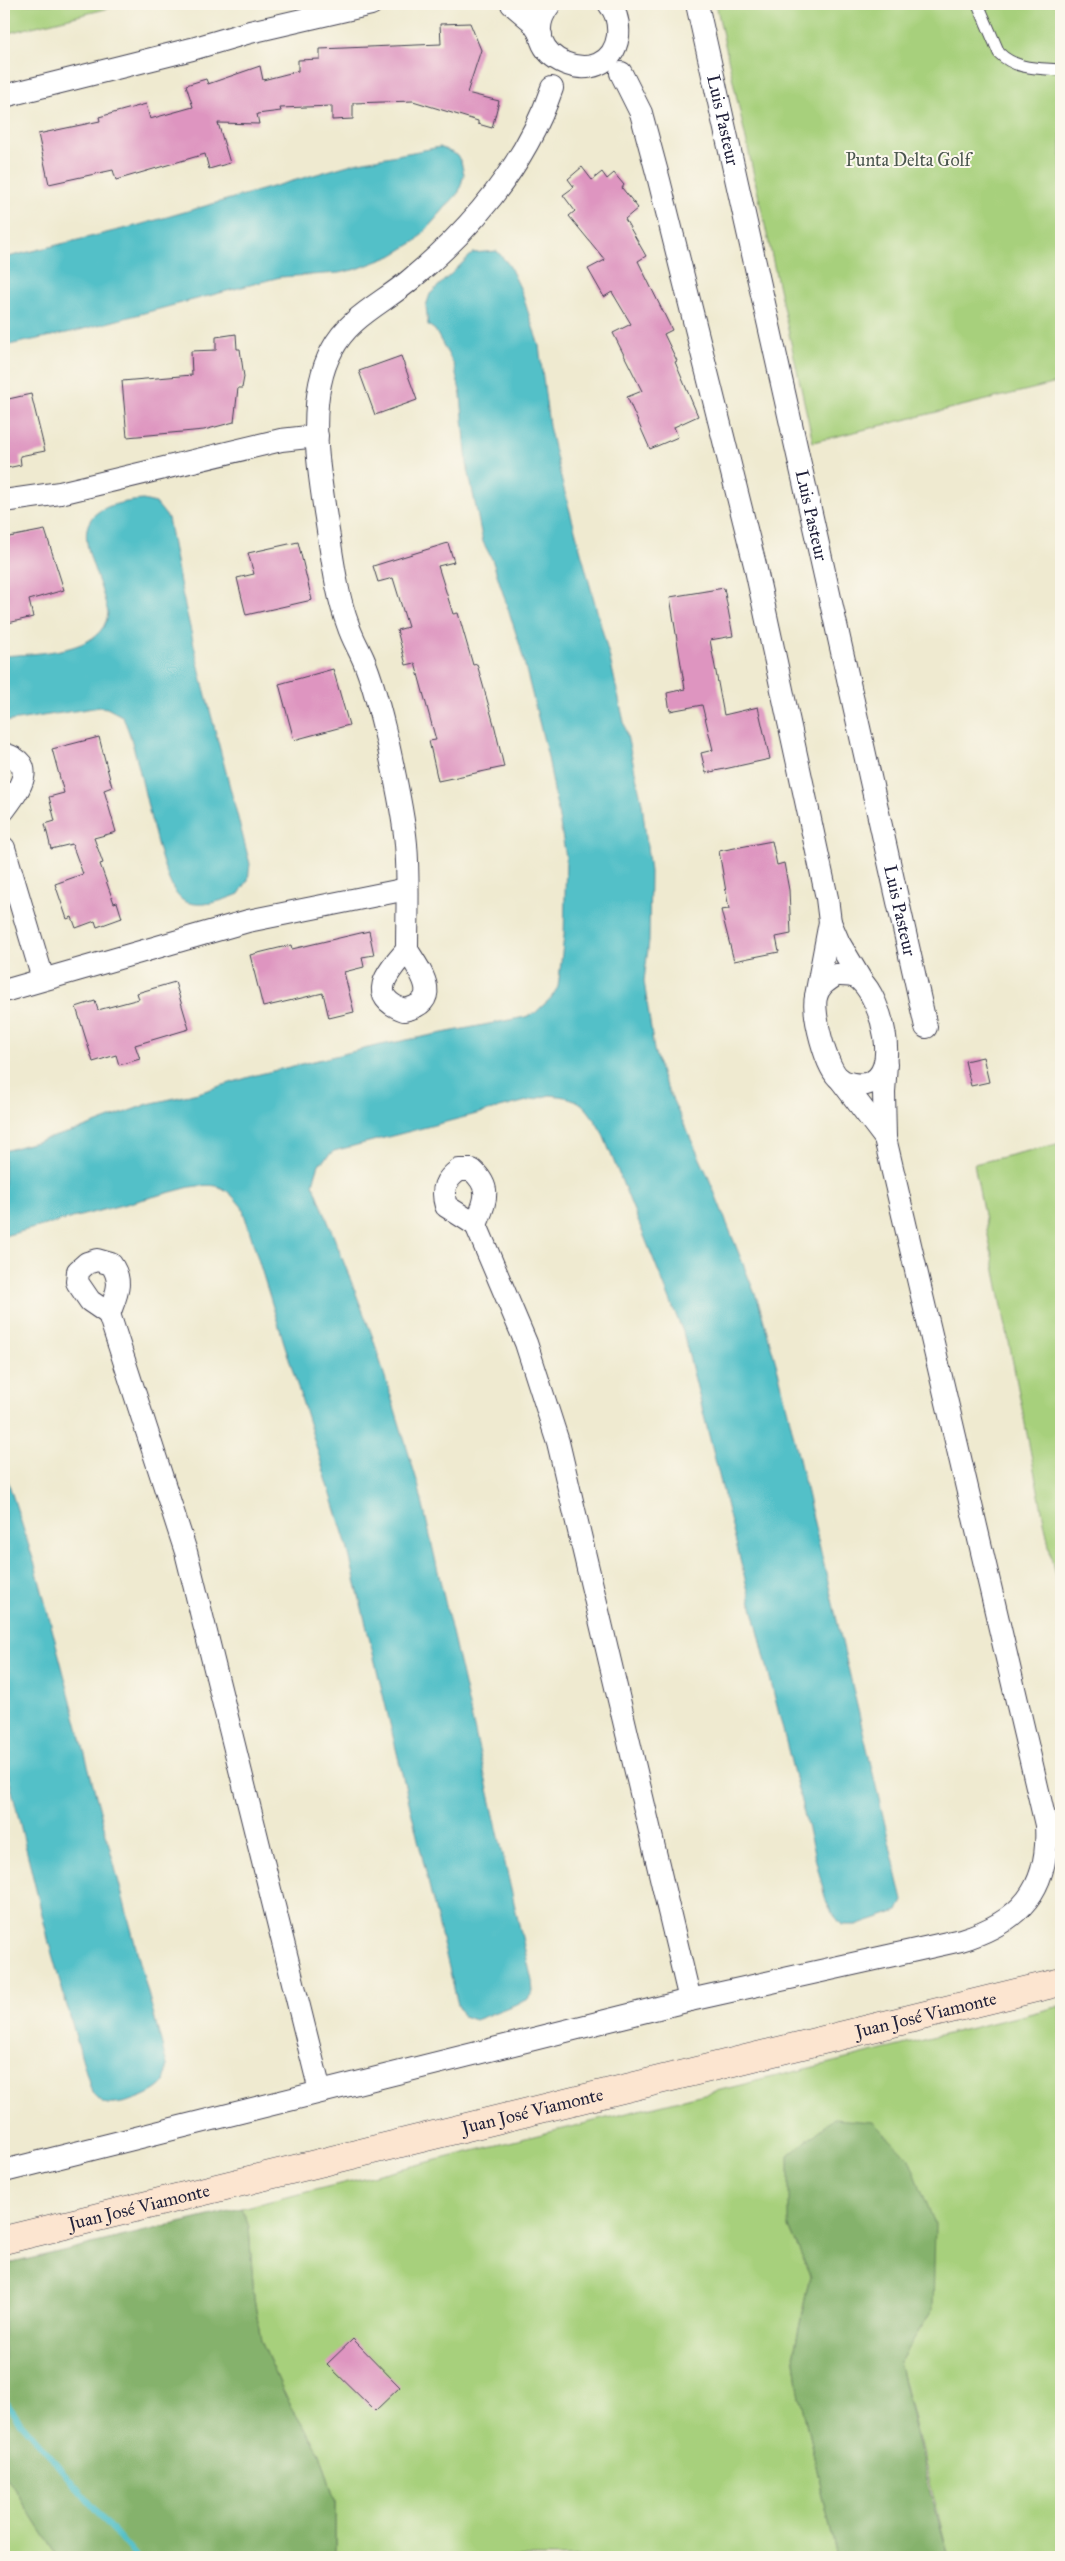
<svg xmlns="http://www.w3.org/2000/svg" width="1065" height="2561" font-family="'IM FELL Great Primer',serif">
  <style>
    .green { fill: #a7d07c; stroke: #64795c }
    .forest { fill: #85b26c; stroke: #546a54 }
    .water { fill: #52c0c8; stroke: #3a7182 }
    .lines { fill: none; stroke-linecap: round; stroke-linejoin: round }
    .stream { stroke: #52c0c8; stroke-width: 6 }
    .building { fill: #de95c0 }
    .lane-casing { stroke: #414051; stroke-width: 13 }
    .street-casing { stroke: #414051; stroke-width: 24 }
    .secondary-casing { stroke: #414051; stroke-width: 29 }
    .lane { stroke: #fff; stroke-width: 11 }
    .street { stroke: #fff; stroke-width: 22 }
    .secondary { stroke: #fce5d0; stroke-width: 28 }
    .labels { text-anchor: middle; dominant-baseline: central; stroke-width: 4; stroke-linejoin: round; paint-order: stroke }
    .street-label { font-size: 18px; fill: #22223b; stroke: #fbf7ec }
    .park-label { font-size: 18px; fill: #4a564e; stroke: #fbf7ec }
  </style>
  <rect width="100%" height="100%" fill="#fbf7ec"/>
  <filter id="ink" filterUnits="userSpaceOnUse"><feTurbulence type="fractalNoise" baseFrequency=".02" numOctaves="2"/><feDisplacementMap in="SourceGraphic" scale="10" xChannelSelector="R" yChannelSelector="G"/><feConvolveMatrix kernelMatrix="1 2 1 2 8 2 1 2 1" color-interpolation-filters="sRGB"/></filter>
  <filter id="wash" filterUnits="userSpaceOnUse"><feTurbulence type="fractalNoise" baseFrequency=".0096" numOctaves="4" result="noise"/><feDisplacementMap in="SourceGraphic" scale="20" xChannelSelector="R" yChannelSelector="G"/><feGaussianBlur stdDeviation="1.12" result="paint"/><feColorMatrix in="noise" values="0 0 0 0 0 0 0 0 0 0 0 0 0 0 0 0 0 1.4 0 .05"/><feComposite in="paint" operator="in"/></filter>
  <g filter="url(#wash)">
    <rect width="100%" height="100%" fill="#efead0"/>
    <path class="green" d="M4 4H126L4 34Z
      M716 4H1061V382L813 442Z
      M1061 1143V1607L974 1164Z
      M1061 2006V2557H949L899 2362 933 2309 789 2227 810 2275 794 2353 799 2392 837 2557H335V2501L320 2453 287 2399 261 2341 254 2298 249 2227 242 2208Z
      M4 2473 58 2557H4Z"/>
    <path class="forest" d="M834 2119 873 2122 909 2159 935 2224 933 2309 899 2362 930 2491 949 2557H837L799 2392 794 2353 810 2275 789 2227V2155Z
      M242 2208 249 2227 254 2298 261 2341 287 2399 320 2453 335 2501V2557H58L4 2473V2265Z"/>
    <path class="water" d="M440 147 457 155 461 162 464 174 459 192 416 241 391 256 357 269 339 273 280 277 76 331 4 346V258L139 225 359 162Z
      M497 251 509 265 521 290 539 346 549 426 562 482 610 659 642 803 650 872 649 941 644 981 654 1050 662 1077 708 1176 759 1304 779 1374 903 1901 898 1911 856 1925H842L832 1913 826 1901 683 1332 602 1132C585 1105 583 1098 550 1095L334 1151 319 1164 313 1183 372 1335 418 1484 532 1981 533 1992 527 2000 475 2020 463 2016 458 2005 347 1546 242 1207C224 1185 219 1183 190 1187L4 1236V1151L81 1129 148 1104 198 1093 256 1075 376 1046 525 1017 535 1013 551 998 558 987 564 936 566 857 548 757 520 646 492 559 483 542 467 464 461 395 454 365 435 330 428 325 426 306 430 294 473 253Z
      M143 500 156 503 168 518 181 588 202 680 250 864 248 880 239 894C224 900 201 909 184 901 157 888 142 751 122 716L107 708 100 707 4 722V656C35 653 104 654 108 613 96 557 51 507 143 500Z
      M4 1469 36 1568 167 2065C167 2070 167 2077 165 2081 158 2094 121 2106 108 2104 102 2103 96 2097 92 2093L50 1947 4 1758Z"/>
    <g class="lines">
      <path class="stream" d="M4 2399 18 2419 136 2557"/>
    </g>
    <g id="blocks">
      <path class="building" d="M470 23 481 50 467 93 499 101 492 128 478 124V121L413 101 353 103V119L332 120V106L280 108 281 111 257 114 259 124 218 123 230 163 209 169 205 154 116 180 113 170 49 184 38 134 100 121 99 117 146 104 150 119 193 107 186 85 206 79 208 84 260 66 263 80 298 71V60L320 59V49L441 44 440 24Z
        M582 167 592 180 602 172 607 179 614 173 624 185 622 188 638 208 625 219 646 256 638 261 672 330 664 334 677 361 675 362 698 416 674 427 678 437 650 449 627 397 642 391 613 333 631 324 612 292 604 297 588 269 605 260 569 216 575 211 563 195 574 187 568 179Z
        M236 334 237 349H240L244 377 242 388H238L234 422 204 430 127 437 122 381 192 375 191 351 216 350V337Z
        M401 356 417 400 375 415 359 371Z
        M31 394 45 451 20 456 21 465 7 468 4 460V400Z
        M45 530 64 590 29 600 33 617 8 623 4 585V538Z
        M298 542 312 600 246 615 237 578 254 574 248 553Z
        M448 543 454 562 438 566 453 614 458 613 473 665 477 664 495 728 504 767 438 781 429 741 436 740 415 663 406 665 397 630 408 627 393 578 378 582 373 566Z
        M724 588 733 636 710 640 724 715 758 707 770 759 706 773 701 753 713 750 702 705 670 711 667 693 685 689 670 597Z
        M333 669 349 725 294 740 279 684Z
        M99 737 112 787 104 790 116 832 94 838 103 863 100 864 114 903 117 902 122 918 97 927 95 921 76 928 72 917 67 919 55 884 83 874 72 844 51 849 45 824 55 821 49 797 64 793 52 749Z
        M772 841 777 865 784 863 789 890 791 934 776 937 779 952 734 961 721 910 729 909 719 851Z
        M369 931 374 955 362 957 364 967 344 972 354 1012 329 1018 323 993 263 1007 250 955 291 945 292 949Z
        M175 982 189 1029 135 1045 140 1059 119 1065 116 1055 93 1062 76 1007 95 1001 98 1010 139 999 137 993Z
        M983 1057 989 1082 971 1086 965 1061Z
        M353 2339 400 2387 375 2411 327 2364Z"/>
    </g>
  </g>
  <g filter="url(#ink)">
    <use href="#blocks" fill-opacity="0" stroke="#414051" stroke-width="1"/>
    <g class="lines">
      <defs>
        <path id="lane" d="M978 4 999 53C1016 70 1039 68 1061 70"/>
        <g id="street">
          <path d="M512 4 532 21 541 35"/>
          <path d="M550 4C508 58 609 97 618 36 619 24 617 13 609 4"/>
          <path id="s1" d="M697 4 926 1027"/>
          <path d="M621 73 641 113 659 180 755 565 827 898 830 922 816 996"/>
          <path d="M4 96 192 49 250 32 371 4"/>
          <path d="M4 501 60 493 281 440 317 436"/>
          <path d="M4 754C40 764 18 791 4 810"/>
          <path d="M4 848 43 979"/>
          <path d="M830 922 839 943 861 980"/>
          <path d="M407 950C407 915 409 879 406 844 403 811 395 777 388 744 381 716 375 687 364 661 359 649 352 638 348 625 337 596 333 562 328 531 320 477 304 401 332 350 349 317 383 303 410 280 471 229 526 164 552 88"/>
          <path d="M407 950C421 972 444 1002 404 1010 364 996 390 970 407 950Z"/>
          <path d="M836 975C844 975 855 974 861 981 880 998 904 1075 866 1084 859 1085 846 1084 840 1079 826 1069 812 1013 816 997 819 985 827 981 836 975Z"/>
          <path d="M4 991 248 921 407 889"/>
          <path d="M840 1079 885 1138"/>
          <path d="M459 1170H472C493 1189 485 1201 476 1225L446 1206C441 1189 445 1180 459 1170Z"/>
          <path d="M476 1225 526 1343 558 1442 690 2000"/>
          <path d="M97 1260 111 1264C124 1282 116 1295 109 1314L90 1301 77 1282 78 1271 87 1263Z"/>
          <path d="M109 1314 186 1552 320 2091"/>
          <path d="M4 2171 690 2000 961 1940C1020 1922 1050 1889 1046 1825L885 1138 884 1092 886 1064"/>
        </g>
        <g id="secondary">
          <path id="s2" d="M4 2240 1061 1982"/>
        </g>
      </defs>
      <use href="#lane" class="lane-casing"/>
      <use href="#street" class="street-casing"/>
      <use href="#secondary" class="secondary-casing"/>
      <use href="#lane" class="lane"/>
      <use href="#street" class="street"/>
      <use href="#secondary" class="secondary"/>
    </g>
  </g>
  <g class="labels">
    <g class="street-label">
      <text stroke="none"><textPath href="#s1" startOffset="119">Luis Pasteur</textPath></text>
      <text stroke="none"><textPath href="#s1" startOffset="524">Luis Pasteur</textPath></text>
      <text stroke="none"><textPath href="#s1" startOffset="929">Luis Pasteur</textPath></text>
      <text stroke="none"><textPath href="#s2" startOffset="949">Juan José Viamonte</textPath></text>
      <text stroke="none"><textPath href="#s2" startOffset="544">Juan José Viamonte</textPath></text>
      <text stroke="none"><textPath href="#s2" startOffset="139">Juan José Viamonte</textPath></text>
    </g>
    <g class="park-label">
      <text x="908" y="160">Punta Delta Golf</text>
    </g>
  </g>
  <rect width="1065" height="2561" fill="none" stroke="#fbf7ec" stroke-width="20"/>
</svg>
